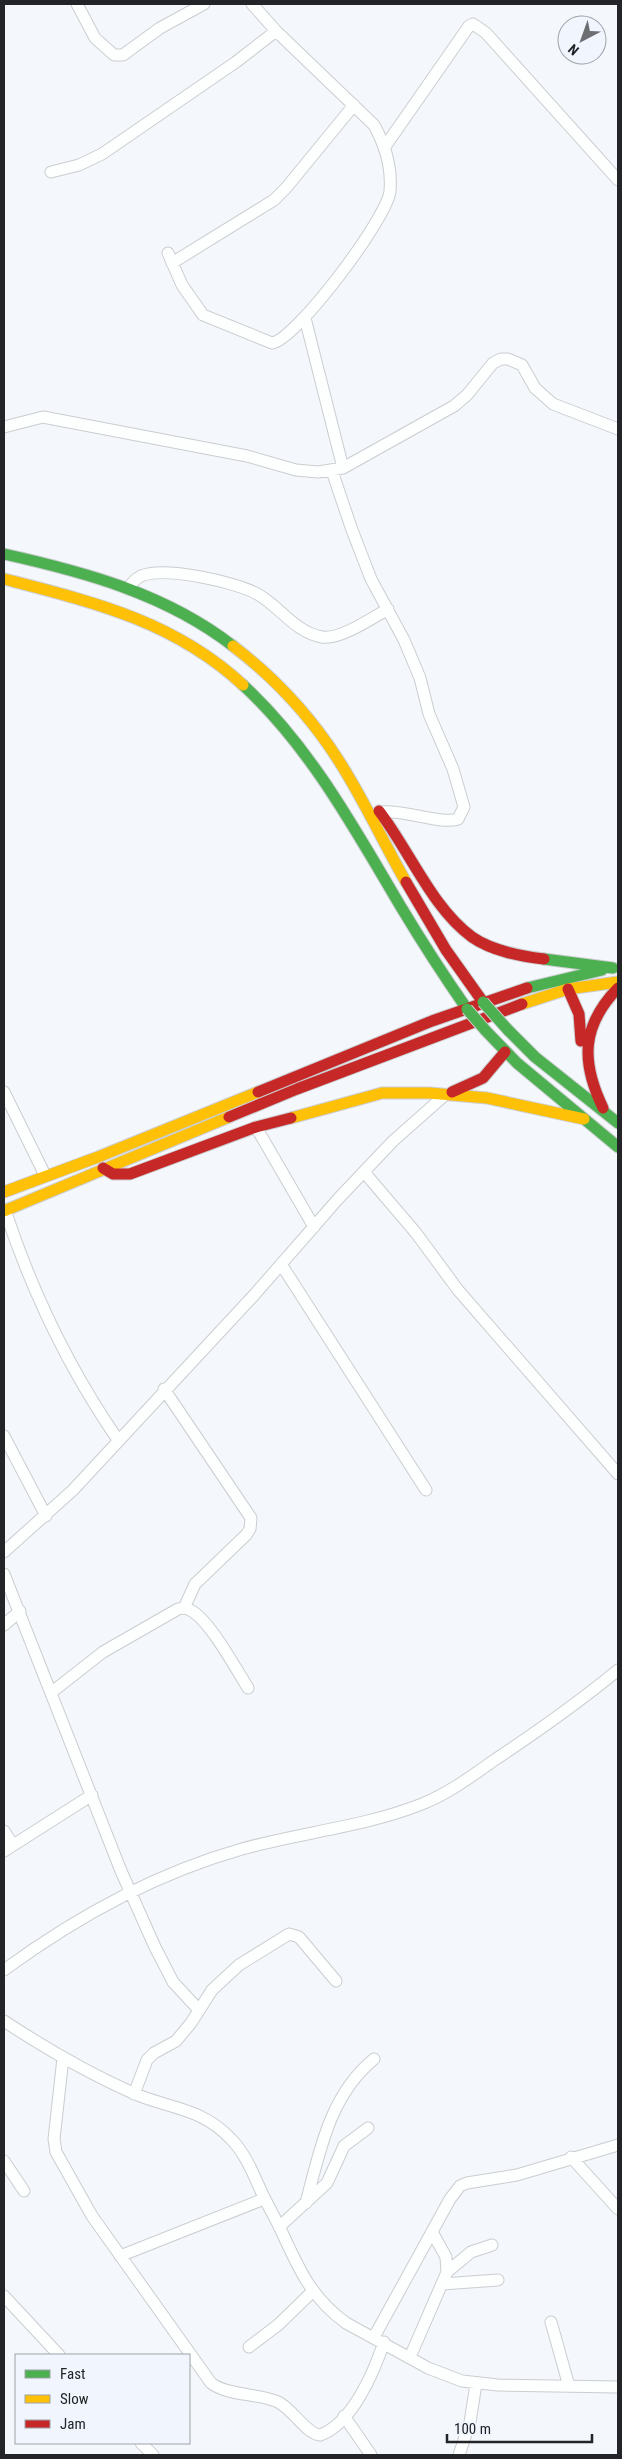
<svg xmlns="http://www.w3.org/2000/svg" width="622" height="2459" font-family="'Roboto Condensed',sans-serif">
  <style>
    .lines { fill: none; stroke-linecap: round; stroke-linejoin: round }
    .street-casing { stroke: #cbcdd0; stroke-width: 13 }
    .fast-casing { stroke: #cbcdd0; stroke-width: 13 }
    .slow-casing { stroke: #cbcdd0; stroke-width: 13 }
    .jam-casing { stroke: #cbcdd0; stroke-width: 13 }
    .street { stroke: #fdfefe; stroke-width: 11 }
    .fast { stroke: #4caf50; stroke-width: 11 }
    .slow { stroke: #ffc107; stroke-width: 11 }
    .jam { stroke: #c62828; stroke-width: 11 }
    .fast-bridge-casing { stroke: #cbcdd0; stroke-width: 13; stroke-linecap: butt }
    .fast-bridge { stroke: #4caf50; stroke-width: 11 }
  </style>
  <rect width="100%" height="100%" fill="#f4f7fb"/>
  <g class="lines">
    <defs>
      <path id="street" d="M77 4 95 38 114 55H123L160 28 204 4
        M384 148 469 26 473 24 486 33 618 180
        M51 172 79 165 102 154 236 62 276 31
        M168 253 182 285 203 315 272 343C296 340 388 217 390 191 392 168 385 145 374 125L276 31 252 4
        M172 263 274 200 286 188 354 105
        M305 318 343 468
        M4 427 43 417 247 456 296 470 318 472 343 468 454 406 467 395 493 363 501 359H508L522 365 535 388 553 404 618 429
        M332 471 352 530 371 579 404 640 420 678 429 714 453 769 464 807 458 819C441 825 405 809 380 812
        M128 589C131 584 135 579 141 576 164 566 238 582 259 595 281 608 295 632 322 637 340 640 372 618 388 609
        M4 1092 45 1175
        M256 1127 314 1227
        M364 1172 416 1233 458 1290 618 1474
        M5 1210C32 1292 69 1369 118 1440
        M281 1264 426 1490
        M164 1389 251 1518 250 1529 246 1535 195 1584 184 1608
        M4 1436 46 1516
        M4 1552 73 1490 255 1294 338 1199 393 1141 445 1095
        M4 1574 121 1871 154 1945 173 1982 199 2010
        M4 1625 20 1611
        M52 1692 103 1652 178 1609C182 1608 186 1608 190 1610 209 1619 236 1669 248 1688
        M4 1831 13 1845
        M4 1851 92 1795
        M4 1970C75 1918 157 1873 242 1849 302 1832 364 1827 422 1804 449 1793 472 1776 496 1759 538 1731 579 1702 618 1670
        M4 2021C45 2048 88 2073 133 2093 169 2109 201 2107 231 2139 245 2153 253 2173 261 2191 267 2204 274 2216 280 2228 298 2267 310 2297 346 2323L428 2368 462 2381 498 2385 618 2387
        M63 2058 54 2139 56 2152 92 2216 211 2383C228 2396 258 2393 278 2402 293 2409 306 2434 320 2435 352 2424 374 2372 384 2342
        M134 2094 147 2060 154 2053 176 2041 191 2023 212 1990 239 1965 289 1934 299 1937 336 1981
        M571 2157 618 2209
        M4 2161 24 2191
        M306 2203C320 2150 330 2095 374 2059
        M279 2227 327 2183 344 2146 368 2128
        M120 2256 264 2199
        M447 2272 471 2252 492 2245
        M442 2284 498 2280
        M4 2296 59 2355
        M551 2322 569 2386
        M374 2337 450 2199 460 2186 467 2183 517 2175 618 2145
        M249 2347 278 2325 312 2292
        M410 2357 447 2272 446 2257 432 2232
        M344 2416 371 2455
        M141 2443 153 2455
        M459 2455 470 2422 476 2384"/>
      <path id="fast" d="M4 554C85 572 166 594 233 646
        M243 685C311 748 354 828 401 907 422 942 444 976 467 1009
        M544 959 613 968
        M527 988 602 970
        M508 1030 535 1057 618 1123
        M486 1031 517 1063 618 1147"/>
      <path id="slow" d="M4 579C93 602 174 621 243 685
        M233 646C275 678 311 717 339 761 364 800 383 842 406 882
        M522 1004 568 989 618 982
        M291 1118 382 1093H429L487 1098 584 1119
        M4 1192 98 1157 258 1092
        M4 1211 229 1117"/>
      <path id="jam" d="M379 811C409 850 432 908 472 937 492 951 520 956 544 959
        M406 882 446 950 483 1002
        M568 989 579 1014 581 1041
        M258 1092 432 1021 527 988
        M452 1092 483 1078 505 1052
        M603 1108C581 1062 581 1026 618 988
        M229 1117 297 1089 522 1004
        M103 1168 113 1174H130L256 1127 291 1118"/>
    </defs>
    <use href="#street" class="street-casing"/>
    <use href="#fast" class="fast-casing"/>
    <use href="#slow" class="slow-casing"/>
    <use href="#jam" class="jam-casing"/>
    <use href="#street" class="street"/>
    <use href="#fast" class="fast"/>
    <use href="#slow" class="slow"/>
    <use href="#jam" class="jam"/>
    <defs>
      <path id="fast-bridge" d="M483 1002 508 1030
        M467 1009 486 1031"/>
    </defs>
    <use href="#fast-bridge" class="fast-bridge-casing"/>
    <use href="#fast-bridge" class="fast-bridge"/>
  </g>
  <rect width="622" height="2459" fill="none" stroke="#222427" stroke-width="10"/>
  <rect x="15" y="2354" width="175" height="90" fill="#f1f6fe" stroke="#9ea2a8"/>
  <rect x="25" y="2370" width="25" height="8" fill="#4caf50" stroke="#9ea2a8"/>
  <text x="60" y="2379" font-size="15" fill="#222427">Fast</text>
  <rect x="25" y="2395" width="25" height="8" fill="#ffc107" stroke="#9ea2a8"/>
  <text x="60" y="2404" font-size="15" fill="#222427">Slow</text>
  <rect x="25" y="2420" width="25" height="8" fill="#c62828" stroke="#9ea2a8"/>
  <text x="60" y="2429" font-size="15" fill="#222427">Jam</text>
  <g transform="translate(582 40) rotate(221)"><circle r="24" fill="#f1f6fe" stroke="#9ea2a8"/>
  <path d="M0-4L9 19L0 12L-9 19Z" fill="#6c6e71"/>
  <text y="-8" font-size="14" font-weight="bold" text-anchor="middle" fill="#222427">N</text>
  </g>
  <path d="M447 2434v8h145v-8" fill="none" stroke="#222427" stroke-width="2.5"/>
  <text x="454" y="2434" font-size="15" fill="#222427" stroke="#f1f6fe" stroke-width="4" paint-order="stroke">100 m</text>
</svg>
